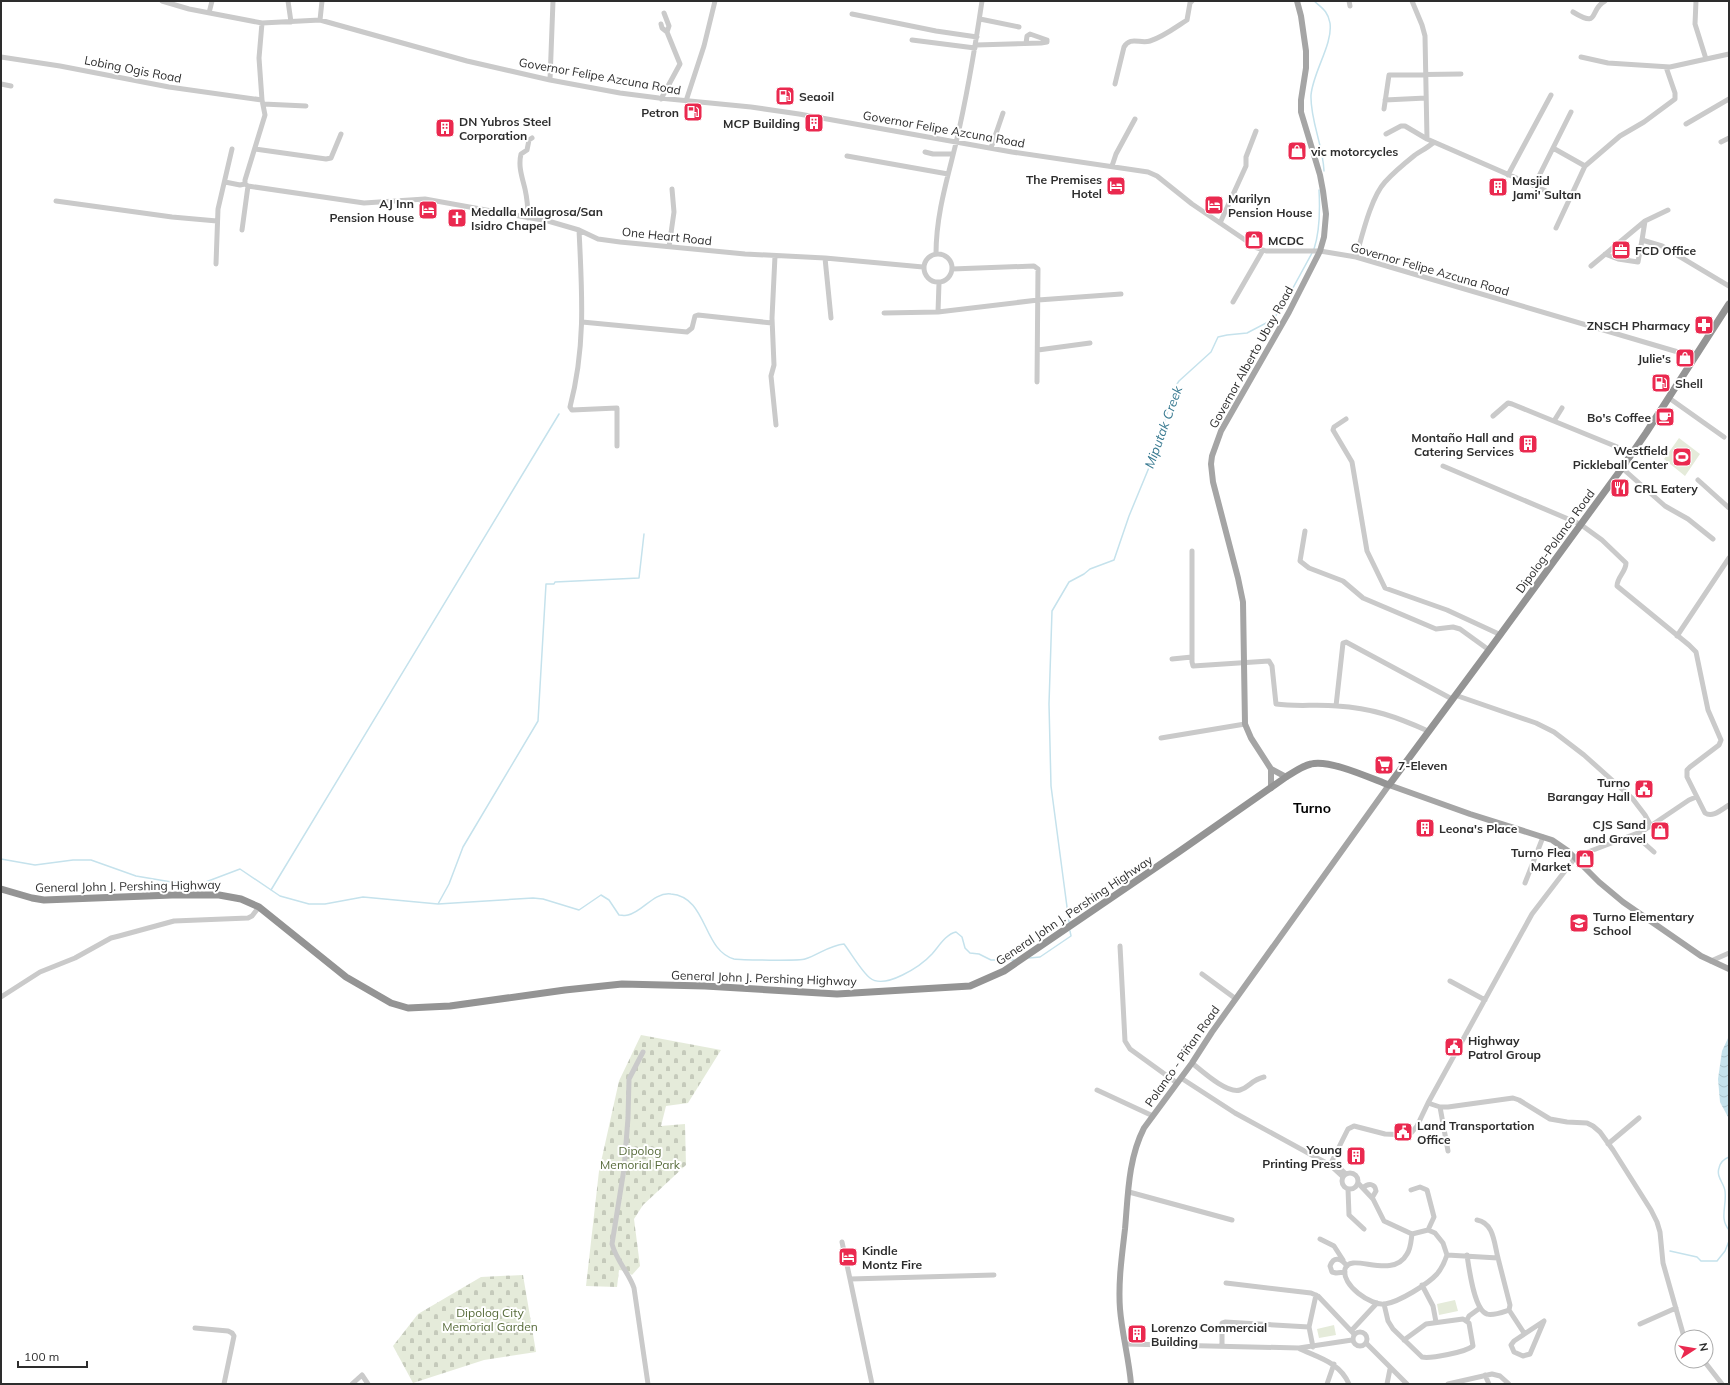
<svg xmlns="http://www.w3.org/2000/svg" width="1730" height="1385" font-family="Mulish,sans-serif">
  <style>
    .green { fill: #e5ebda }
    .cemetery { fill: url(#cemetery-stones) }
    .water { fill: url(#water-waves) }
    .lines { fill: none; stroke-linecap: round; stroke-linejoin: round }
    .stream { stroke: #c5e2ec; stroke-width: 1.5 }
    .minor { stroke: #cacaca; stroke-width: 5 }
    .major { stroke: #a5a5a5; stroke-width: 6 }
    .highway { stroke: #949494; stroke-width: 7 }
    .labels { text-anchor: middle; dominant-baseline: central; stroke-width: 4; stroke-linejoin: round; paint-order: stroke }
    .street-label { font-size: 12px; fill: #2d2d2d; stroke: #fff }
    .poi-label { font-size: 12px; font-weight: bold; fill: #2d2d2d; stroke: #fff; text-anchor: start }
    .park-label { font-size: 12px; fill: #566a39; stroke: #fff }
    .water-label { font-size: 13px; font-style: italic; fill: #397a91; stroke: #fff }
    .quarter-label { font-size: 14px; font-weight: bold; fill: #000; stroke: #fff }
  </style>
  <defs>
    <pattern id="cemetery-stones" width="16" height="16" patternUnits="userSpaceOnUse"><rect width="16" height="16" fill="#e5ebda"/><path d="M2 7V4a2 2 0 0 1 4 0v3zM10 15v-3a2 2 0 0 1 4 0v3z" fill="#c5cabb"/></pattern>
    <pattern id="water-waves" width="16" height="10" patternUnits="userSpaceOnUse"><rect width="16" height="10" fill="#c5e2ec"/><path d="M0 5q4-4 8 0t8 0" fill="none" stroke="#aac2cb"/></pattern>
  </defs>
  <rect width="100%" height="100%" fill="#fff"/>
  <path class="green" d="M1679 438 1700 454 1685 476 1664 459Z
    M1455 1300 1458 1311 1439 1315 1437 1304Z
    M1334 1325 1336 1335 1319 1338 1317 1329Z"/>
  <path class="cemetery" d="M641 1035 721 1050 688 1103 666 1106 661 1126 685 1124 686 1165 643 1205 634 1219 640 1266 632 1275 626 1271 619 1270 617 1287 586 1286 599 1171 619 1081Z
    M523 1275 536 1352 484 1360 413 1383 393 1346 418 1314 481 1277Z"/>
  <path class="water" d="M1729 1036V1119L1720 1102 1718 1079 1722 1051Z"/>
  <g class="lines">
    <path class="stream" d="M1314 1C1322 8 1328 11 1330 23 1333 44 1313 72 1311 95 1310 120 1323 145 1324 171
      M1314 249C1320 231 1320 208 1319 190
      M1 859 35 865 73 860H91L136 876 195 886 240 869 280 896 309 904H325L363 897 438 904 533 898 543 899 579 910 601 895 609 900 619 915C622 915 625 916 628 915 643 912 653 892 671 894 708 897 702 950 734 959 741 960 800 961 805 959 818 955 830 945 844 944 851 953 862 972 870 978 885 990 921 966 932 954 939 946 946 934 956 932L962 937 965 948 970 953 979 954 991 960H1014
      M271 890 559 414
      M438 904 449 884 463 847 538 721 546 584H554L555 582 639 578 644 534
      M1069 922 1051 786 1049 704 1052 611 1069 582 1084 574 1090 569 1114 560 1129 516 1155 453 1175 387 1179 381 1211 352 1218 337 1227 335 1247 333 1272 320 1282 308 1312 253
      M1029 958 1040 957 1071 936 1070 931
      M1729 1157C1724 1159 1720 1163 1719 1168 1716 1177 1724 1183 1725 1191 1727 1206 1719 1218 1729 1230
      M1670 1251 1697 1257 1701 1261H1717L1725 1251 1729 1241"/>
    <path class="minor" d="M162 1 189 9 262 23 320 20 467 61 550 80 620 93 659 98 751 107 799 114 1012 152 1148 172 1157 176 1192 204 1257 248 1266 251H1320L1356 257 1695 357
      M288 1 291 22
      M1349 1 1350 6
      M1412 1 1422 25 1425 36 1427 139 1546 191
      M1696 1 1695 24 1706 59
      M1573 12C1601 29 1588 10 1605 1
      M209 13 212 1
      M852 14 936 31 977 37
      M980 19 1019 27
      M320 20 322 1
      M262 23 259 58 262 100 265 115 245 180V184L248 186 364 203 425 199 548 221 579 230 598 239 620 242 745 254 825 258 923 267
      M661 24 662 28 667 32
      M912 40 975 48
      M1026 43 1027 36 1030 34 1047 40
      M976 45 1041 43 1047 42V40
      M1 57 60 66 169 87 262 100
      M1581 57 1608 63 1670 67 1729 54
      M550 80 553 1
      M1 84 11 86
      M1115 84 1124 47C1130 36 1140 44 1150 41 1163 37 1176 27 1187 20L1190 3 1192 1
      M661 99 680 64 667 32 669 26 664 13
      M1385 100 1426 98
      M686 101 704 46 715 1
      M263 104 306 106
      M1384 109 1389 75 1461 74
      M1686 124 1729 99
      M1386 134 1401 126H1405L1427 139
      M1721 142 1729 138
      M991 148 1003 113
      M1553 148 1585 166
      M255 149 326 159 331 158 341 134
      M925 152 933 154H953
      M847 156 948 174
      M1112 166 1116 154 1135 119
      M1508 175 1551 95
      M225 182 240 185 245 184
      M1534 186 1571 112
      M56 201 172 217 217 221
      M528 218C528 208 527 198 525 189 522 177 518 166 521 154L527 150 529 140 532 138
      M1645 221 1642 240 1662 246 1729 286
      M1220 223 1246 166V157L1256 131
      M1556 228 1585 166 1620 136 1644 122 1675 99V93L1666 67
      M242 230 248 186
      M579 230C582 292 586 346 570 407L572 410 617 408V446
      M669 247 674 212 672 189
      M924 268a14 14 0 1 1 28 0a14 14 0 1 1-28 0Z
      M936 254C936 215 947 180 956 143 967 96 975 48 982 1
      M1605 254 1618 259 1638 262 1642 240
      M775 256 772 318 774 365 771 376 776 425
      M1356 257C1362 236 1371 197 1385 182 1394 172 1405 163 1415 155 1421 151 1427 148 1433 143
      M825 258 831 318
      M216 264 218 209 232 149
      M1591 266 1645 221 1668 210
      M952 269 1034 266 1038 269 1037 382
      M1233 302 1263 250
      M938 312 939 283
      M884 313 938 312 1038 300 1121 294
      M582 322 687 332 692 328 695 316 698 315 772 323
      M1038 350 1090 343
      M1669 398 1724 437
      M1493 416 1508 403 1512 404 1632 453
      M1346 419 1334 427 1333 430 1352 462 1367 551 1385 588 1447 610 1501 635
      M1554 421 1562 408
      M1443 466 1580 524 1602 540 1626 563C1626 572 1617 577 1617 586L1689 645 1696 652 1708 710 1721 740 1719 745 1690 767 1687 770V777L1705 813C1713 818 1722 809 1729 805
      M1622 468 1665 506 1688 519 1713 539
      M1698 480 1729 508
      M1305 531 1300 561 1309 568 1343 581 1363 598 1436 629 1453 627 1460 629 1489 650
      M1192 551V662L1193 666 1269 661 1272 666 1276 704C1296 707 1317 704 1337 706 1372 708 1397 717 1428 731
      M1677 636 1729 558
      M1172 659 1192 657
      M1455 695 1536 723 1554 732 1584 755 1632 798 1645 815 1651 826
      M1336 706 1343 643 1346 642 1452 699
      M1161 738 1245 724
      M1635 835 1654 852
      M1525 883 1543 837
      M1120 946 1125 1041 1130 1049 1177 1083
      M1711 961 1729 953
      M1202 974 1236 999
      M1450 981 1485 1000
      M1 997 40 972 75 958 111 938 119 936 174 921 248 918 252 916 259 907
      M643 1052 629 1079 628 1118 624 1169 612 1244C616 1260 629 1273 634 1288L648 1384
      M1192 1063C1202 1071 1227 1094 1240 1090 1250 1087 1251 1080 1264 1077
      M1181 1078 1235 1113 1330 1165 1343 1177
      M1097 1090 1153 1116
      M1428 1103 1440 1107H1448L1513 1098 1519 1100 1550 1119 1567 1122 1587 1123 1593 1126 1600 1132 1613 1150 1651 1210 1657 1222 1660 1232 1663 1263 1684 1337
      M1440 1107 1448 1151
      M1608 1144 1639 1118
      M1332 1161 1346 1174
      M1330 1165 1348 1129 1354 1126 1385 1134 1407 1135 1412 1132 1417 1126 1428 1103 1532 914 1568 867 1575 858 1580 855 1643 831 1689 800 1696 797
      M1342 1181a8 8 0 1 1 16 0a8 8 0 1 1-16 0Z
      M1358 1183 1373 1199 1384 1221 1412 1234 1428 1230 1435 1233 1443 1243 1447 1255 1498 1258 1510 1305 1509 1310C1503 1312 1493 1316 1487 1314 1474 1310 1469 1268 1467 1255
      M1363 1188C1368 1183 1375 1183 1376 1191L1372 1198
      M1348 1189 1349 1215 1364 1229
      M1411 1190 1420 1187 1427 1190 1434 1217 1428 1230
      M1129 1192 1232 1220
      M1477 1220C1494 1223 1494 1243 1498 1258
      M1412 1234C1411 1240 1411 1248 1407 1254 1392 1281 1350 1251 1345 1269 1341 1285 1371 1306 1385 1304 1399 1302 1428 1284 1437 1274 1442 1268 1445 1261 1447 1255
      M1320 1239 1334 1246 1343 1260
      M842 1242 850 1279
      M1345 1272 1336 1273 1332 1272 1330 1266C1334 1255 1342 1259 1347 1266
      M1226 1283 1311 1293 1318 1296 1354 1334
      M1422 1285 1433 1306 1436 1322
      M1384 1304 1388 1321 1393 1329 1422 1357C1430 1359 1466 1352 1473 1346L1469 1323 1463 1319 1426 1324 1404 1340
      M1509 1310 1524 1333
      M1467 1320 1469 1316 1480 1308
      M1544 1321 1530 1354 1523 1356 1514 1352 1511 1345 1514 1341Z
      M1640 1324 1676 1308
      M195 1328 228 1331 232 1333 234 1336 224 1384
      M1352 1330 1377 1303
      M1353 1339a7 7 0 1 1 14 0a7 7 0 1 1-14 0Z
      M1366 1343 1407 1384
      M1126 1344 1299 1348 1352 1340
      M1222 1346V1323L1225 1322 1309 1327
      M1313 1347 1309 1327 1316 1295
      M1300 1349C1320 1358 1340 1363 1349 1384
      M1704 1361 1722 1384
      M1485 1375 1489 1384
      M352 1384 362 1375 368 1384
      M872 1384 850 1279 994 1275
      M1327 1384 1334 1364
      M1387 1384 1390 1369
      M1448 1384 1492 1374 1500 1376 1509 1384"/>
    <path class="major" d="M1286 777 1271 769 1251 738 1245 724 1243 602 1238 578 1213 482 1211 464 1212 456 1221 431 1289 312 1320 251 1324 237 1326 214 1323 191 1320 175 1301 112V100L1306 68V51L1301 16 1297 1
      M1271 788V769
      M1131 1384C1129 1359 1122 1334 1120 1309 1118 1282 1122 1255 1125 1229 1128 1196 1128 1159 1144 1128L1192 1063 1212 1032 1389 785 1470 814 1552 840 1568 851 1599 882 1623 902 1701 956 1729 969"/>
    <path class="highway" d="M1 889 32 898 44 900 172 895H219L241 899 259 907 346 977 391 1003 408 1008 450 1006 565 990 622 984 705 986 837 994 970 986 1004 971 1180 851 1286 777C1294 772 1302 766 1311 764 1329 759 1370 778 1389 785L1489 650 1622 468 1646 433 1729 304"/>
  </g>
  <defs>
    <symbol id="fuel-square" viewBox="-11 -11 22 22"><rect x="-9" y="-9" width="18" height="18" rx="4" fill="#ea294f" stroke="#fff"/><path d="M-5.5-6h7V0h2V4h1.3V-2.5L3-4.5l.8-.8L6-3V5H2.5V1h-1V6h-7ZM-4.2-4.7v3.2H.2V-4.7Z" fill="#fff"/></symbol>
    <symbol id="building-square" viewBox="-11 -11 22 22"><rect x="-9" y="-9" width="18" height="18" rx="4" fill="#ea294f" stroke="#fff"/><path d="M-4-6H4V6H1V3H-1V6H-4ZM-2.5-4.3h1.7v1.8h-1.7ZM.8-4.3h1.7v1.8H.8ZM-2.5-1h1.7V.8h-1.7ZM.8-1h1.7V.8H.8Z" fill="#fff"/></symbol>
    <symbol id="shop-square" viewBox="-11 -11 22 22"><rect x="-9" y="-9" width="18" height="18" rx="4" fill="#ea294f" stroke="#fff"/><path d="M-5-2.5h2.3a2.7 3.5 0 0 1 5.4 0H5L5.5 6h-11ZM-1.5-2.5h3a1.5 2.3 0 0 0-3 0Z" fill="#fff"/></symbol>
    <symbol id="hotel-square" viewBox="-11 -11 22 22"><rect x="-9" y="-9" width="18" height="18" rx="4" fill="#ea294f" stroke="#fff"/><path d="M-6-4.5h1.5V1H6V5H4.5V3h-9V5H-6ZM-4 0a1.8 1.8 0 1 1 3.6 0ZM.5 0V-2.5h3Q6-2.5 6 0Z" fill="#fff"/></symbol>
    <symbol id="church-square" viewBox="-11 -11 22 22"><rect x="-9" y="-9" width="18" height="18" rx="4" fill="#ea294f" stroke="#fff"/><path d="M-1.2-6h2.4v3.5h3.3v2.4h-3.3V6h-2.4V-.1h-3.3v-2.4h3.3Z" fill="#fff"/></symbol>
    <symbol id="office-square" viewBox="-11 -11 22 22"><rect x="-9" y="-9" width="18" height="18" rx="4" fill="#ea294f" stroke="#fff"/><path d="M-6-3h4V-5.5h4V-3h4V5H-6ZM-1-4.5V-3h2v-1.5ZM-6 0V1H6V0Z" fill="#fff"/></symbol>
    <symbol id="pharmacy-square" viewBox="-11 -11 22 22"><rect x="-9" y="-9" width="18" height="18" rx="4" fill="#ea294f" stroke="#fff"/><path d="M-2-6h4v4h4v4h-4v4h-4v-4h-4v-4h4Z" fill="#fff"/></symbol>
    <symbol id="cafe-square" viewBox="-11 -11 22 22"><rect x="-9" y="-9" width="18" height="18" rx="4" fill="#ea294f" stroke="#fff"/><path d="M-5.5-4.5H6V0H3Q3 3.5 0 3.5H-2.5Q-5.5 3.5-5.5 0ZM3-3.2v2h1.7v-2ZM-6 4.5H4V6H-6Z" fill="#fff"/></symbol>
    <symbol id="stadium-square" viewBox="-11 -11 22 22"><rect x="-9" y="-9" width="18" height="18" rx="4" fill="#ea294f" stroke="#fff"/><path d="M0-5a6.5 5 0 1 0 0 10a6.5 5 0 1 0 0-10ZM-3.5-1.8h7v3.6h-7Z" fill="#fff"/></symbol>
    <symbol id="restaurant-square" viewBox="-11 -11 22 22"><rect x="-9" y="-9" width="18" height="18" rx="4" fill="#ea294f" stroke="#fff"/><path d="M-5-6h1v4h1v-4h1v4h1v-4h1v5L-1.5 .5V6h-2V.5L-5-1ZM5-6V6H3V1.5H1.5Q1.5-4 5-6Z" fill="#fff"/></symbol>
    <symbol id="supermarket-square" viewBox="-11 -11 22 22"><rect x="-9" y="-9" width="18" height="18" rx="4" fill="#ea294f" stroke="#fff"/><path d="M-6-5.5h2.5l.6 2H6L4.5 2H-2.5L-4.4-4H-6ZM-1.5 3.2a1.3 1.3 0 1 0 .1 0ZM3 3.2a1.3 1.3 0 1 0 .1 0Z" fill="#fff"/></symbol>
    <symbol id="civic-square" viewBox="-11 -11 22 22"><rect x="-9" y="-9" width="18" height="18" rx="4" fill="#ea294f" stroke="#fff"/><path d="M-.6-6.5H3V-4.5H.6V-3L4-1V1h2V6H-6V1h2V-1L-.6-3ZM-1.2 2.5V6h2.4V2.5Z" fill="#fff"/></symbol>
    <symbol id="school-square" viewBox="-11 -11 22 22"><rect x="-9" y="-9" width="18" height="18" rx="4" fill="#ea294f" stroke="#fff"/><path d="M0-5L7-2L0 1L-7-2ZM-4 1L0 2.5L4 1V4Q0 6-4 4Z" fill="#fff"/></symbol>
  </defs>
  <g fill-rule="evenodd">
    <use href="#fuel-square" x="774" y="85" width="22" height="22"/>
    <use href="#fuel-square" x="682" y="101" width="22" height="22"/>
    <use href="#building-square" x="803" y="112" width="22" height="22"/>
    <use href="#building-square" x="434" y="117" width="22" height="22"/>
    <use href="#shop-square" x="1286" y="140" width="22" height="22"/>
    <use href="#hotel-square" x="1105" y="175" width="22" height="22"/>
    <use href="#building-square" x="1487" y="176" width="22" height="22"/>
    <use href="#hotel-square" x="1203" y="194" width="22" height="22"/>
    <use href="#hotel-square" x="417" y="199" width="22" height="22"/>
    <use href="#church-square" x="446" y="207" width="22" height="22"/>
    <use href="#shop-square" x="1243" y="229" width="22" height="22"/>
    <use href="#office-square" x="1610" y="239" width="22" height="22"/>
    <use href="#pharmacy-square" x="1693" y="314" width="22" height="22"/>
    <use href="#shop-square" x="1674" y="347" width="22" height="22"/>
    <use href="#fuel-square" x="1650" y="372" width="22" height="22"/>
    <use href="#cafe-square" x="1654" y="406" width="22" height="22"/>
    <use href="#building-square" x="1517" y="433" width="22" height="22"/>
    <use href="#stadium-square" x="1671" y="446" width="22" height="22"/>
    <use href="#restaurant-square" x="1609" y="477" width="22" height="22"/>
    <use href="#supermarket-square" x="1373" y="754" width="22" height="22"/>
    <use href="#civic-square" x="1633" y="778" width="22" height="22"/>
    <use href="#building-square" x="1414" y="817" width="22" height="22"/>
    <use href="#shop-square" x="1649" y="820" width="22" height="22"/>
    <use href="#shop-square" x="1574" y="848" width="22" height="22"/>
    <use href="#school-square" x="1568" y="912" width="22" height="22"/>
    <use href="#civic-square" x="1443" y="1036" width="22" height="22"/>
    <use href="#civic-square" x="1392" y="1121" width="22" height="22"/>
    <use href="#building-square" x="1345" y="1145" width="22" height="22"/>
    <use href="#hotel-square" x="837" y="1246" width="22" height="22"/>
    <use href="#building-square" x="1126" y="1323" width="22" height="22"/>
  </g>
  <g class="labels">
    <g class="street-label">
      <text transform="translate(133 69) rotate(11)">Lobing Ogis Road</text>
      <text transform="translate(600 76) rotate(10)">Governor Felipe Azcuna Road</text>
      <text transform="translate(944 129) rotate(10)">Governor Felipe Azcuna Road</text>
      <text transform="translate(667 236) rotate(6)">One Heart Road</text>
      <text transform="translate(1430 269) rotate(16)">Governor Felipe Azcuna Road</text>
      <text transform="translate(1251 357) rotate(-61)">Governor Alberto Ubay Road</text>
      <text transform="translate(1555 541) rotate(-54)">Dipolog-Polanco Road</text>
      <text transform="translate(128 886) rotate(-1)">General John J. Pershing Highway</text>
      <text transform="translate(1074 910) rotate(-34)">General John J. Pershing Highway</text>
      <text transform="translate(764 978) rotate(2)">General John J. Pershing Highway</text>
      <text transform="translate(1182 1056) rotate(-55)">Polanco - Piñan Road</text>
    </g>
    <g class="poi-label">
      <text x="799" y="96">Seaoil</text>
      <text x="679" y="112" text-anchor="end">Petron</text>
      <text x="459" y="121">DN Yubros Steel<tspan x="459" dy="14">Corporation</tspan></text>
      <text x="800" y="123" text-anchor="end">MCP Building</text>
      <text x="1311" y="151">vic motorcycles</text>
      <text x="1102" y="179" text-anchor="end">The Premises<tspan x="1102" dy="14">Hotel</tspan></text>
      <text x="1512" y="180">Masjid<tspan x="1512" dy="14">Jami' Sultan</tspan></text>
      <text x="1228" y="198">Marilyn<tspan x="1228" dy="14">Pension House</tspan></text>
      <text x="414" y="203" text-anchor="end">AJ Inn<tspan x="414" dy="14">Pension House</tspan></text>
      <text x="471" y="211">Medalla Milagrosa/San<tspan x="471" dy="14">Isidro Chapel</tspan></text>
      <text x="1268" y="240">MCDC</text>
      <text x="1635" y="250">FCD Office</text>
      <text x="1690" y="325" text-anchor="end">ZNSCH Pharmacy</text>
      <text x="1671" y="358" text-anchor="end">Julie's</text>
      <text x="1675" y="383">Shell</text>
      <text x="1651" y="417" text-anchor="end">Bo's Coffee</text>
      <text x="1514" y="437" text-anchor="end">Montaño Hall and<tspan x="1514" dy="14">Catering Services</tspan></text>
      <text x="1668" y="450" text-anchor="end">Westfield<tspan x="1668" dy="14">Pickleball Center</tspan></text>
      <text x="1634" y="488">CRL Eatery</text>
      <text x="1398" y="765">7-Eleven</text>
      <text x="1630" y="782" text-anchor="end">Turno<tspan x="1630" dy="14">Barangay Hall</tspan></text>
      <text x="1646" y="824" text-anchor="end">CJS Sand<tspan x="1646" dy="14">and Gravel</tspan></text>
      <text x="1439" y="828">Leona's Place</text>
      <text x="1571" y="852" text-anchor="end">Turno Flea<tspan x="1571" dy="14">Market</tspan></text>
      <text x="1593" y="916">Turno Elementary<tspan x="1593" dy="14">School</tspan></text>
      <text x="1468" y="1040">Highway<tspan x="1468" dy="14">Patrol Group</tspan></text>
      <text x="1417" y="1125">Land Transportation<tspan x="1417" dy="14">Office</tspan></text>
      <text x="1342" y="1149" text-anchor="end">Young<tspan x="1342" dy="14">Printing Press</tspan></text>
      <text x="862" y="1250">Kindle<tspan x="862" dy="14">Montz Fire</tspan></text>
      <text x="1151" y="1327">Lorenzo Commercial<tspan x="1151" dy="14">Building</tspan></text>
    </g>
    <g class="park-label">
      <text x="640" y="1150">Dipolog<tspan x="640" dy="14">Memorial Park</tspan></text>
      <text x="490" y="1312">Dipolog City<tspan x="490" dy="14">Memorial Garden</tspan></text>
    </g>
    <g class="water-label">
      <text transform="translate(1163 427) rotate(-70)">Miputak Creek</text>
    </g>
    <g class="quarter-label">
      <text x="1312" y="808">Turno</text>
    </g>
  </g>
  <rect width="1730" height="1385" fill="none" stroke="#2d2d2d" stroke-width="4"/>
  <g transform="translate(1694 1349) rotate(78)"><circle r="19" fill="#ffffff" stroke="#ababab"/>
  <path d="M0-3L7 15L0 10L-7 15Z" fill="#ea294f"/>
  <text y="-6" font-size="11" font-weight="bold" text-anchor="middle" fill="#2d2d2d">N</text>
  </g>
  <path d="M18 1361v6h69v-6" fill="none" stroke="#2d2d2d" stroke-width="2"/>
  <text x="24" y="1361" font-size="12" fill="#2d2d2d" stroke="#ffffff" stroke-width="3" paint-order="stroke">100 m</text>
</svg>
